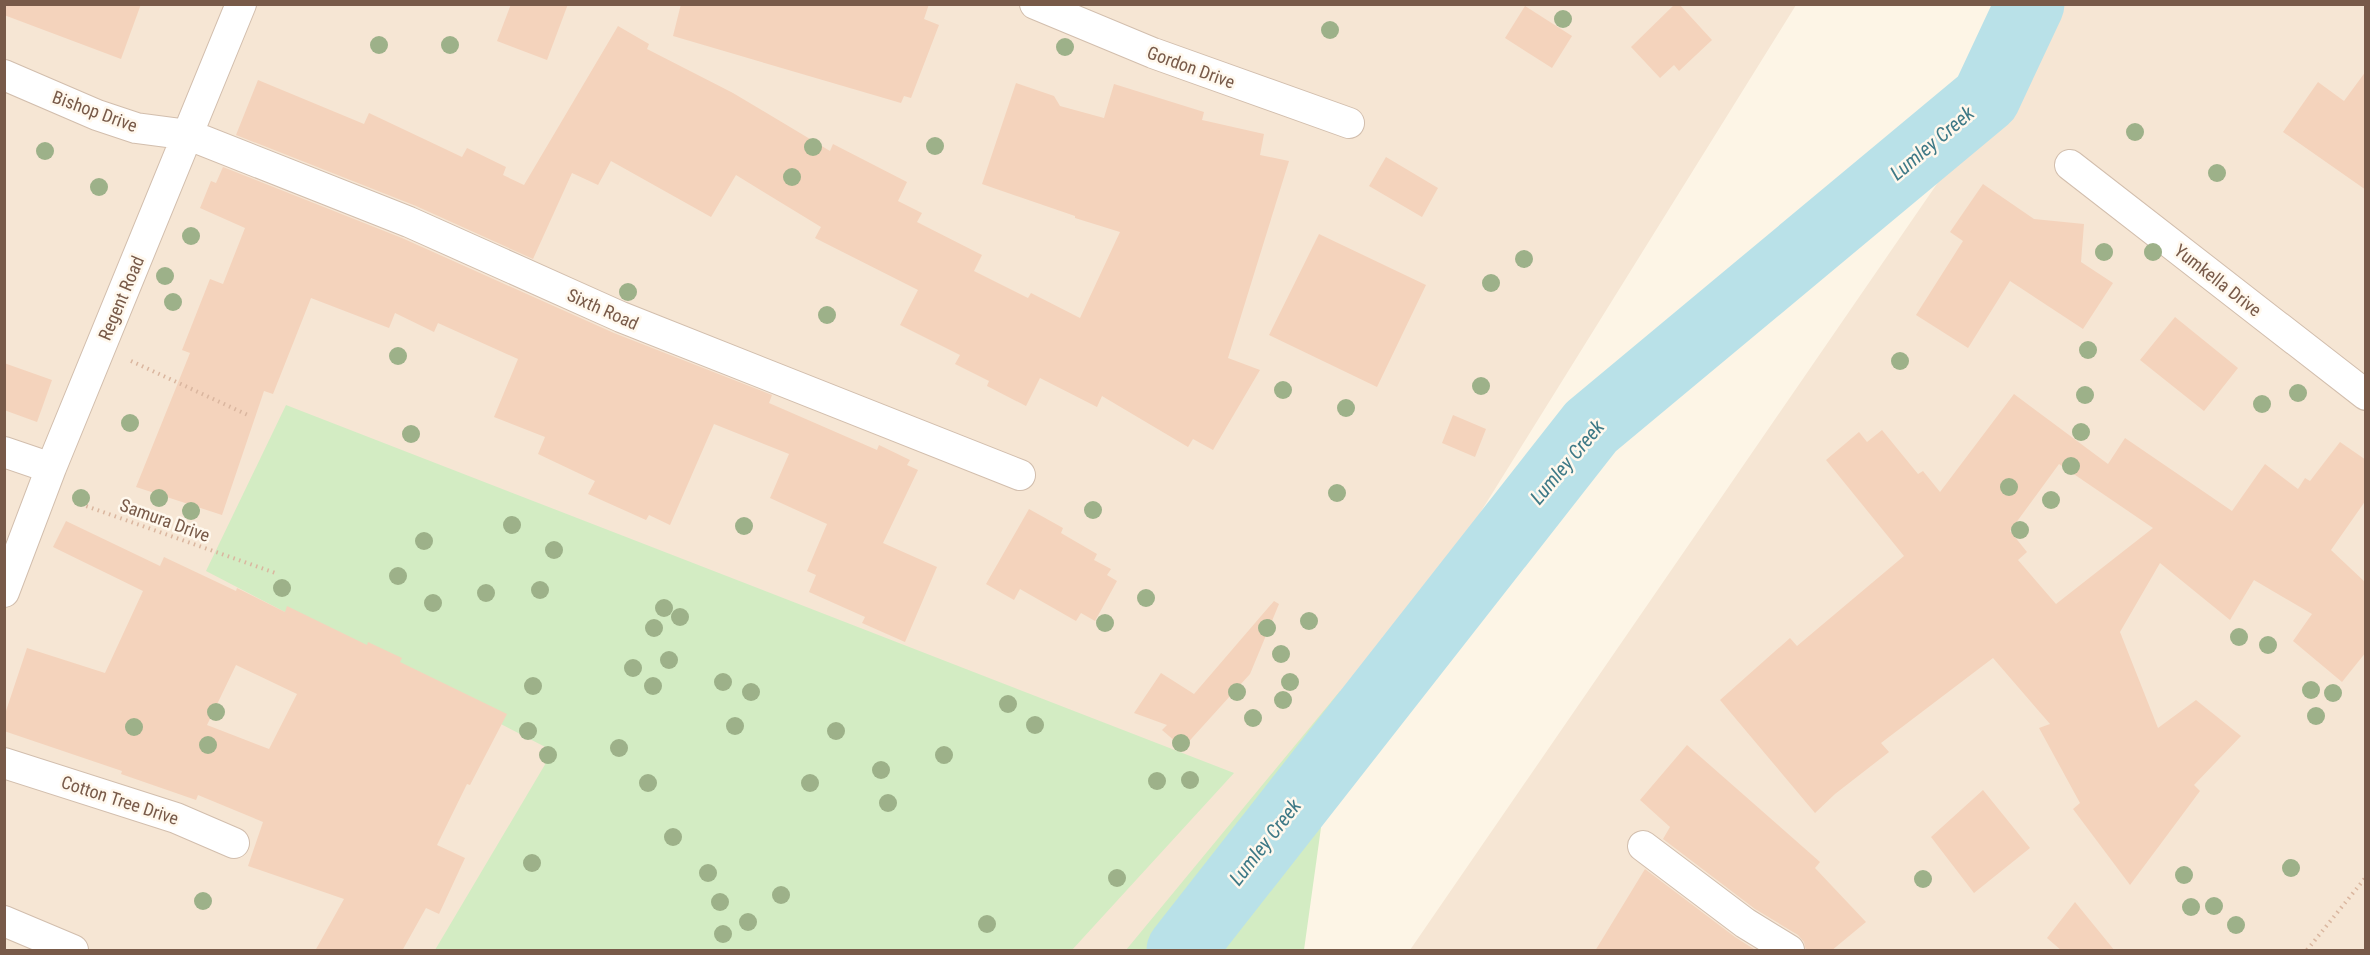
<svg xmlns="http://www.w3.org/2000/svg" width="2370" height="955" font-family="'Roboto Condensed',sans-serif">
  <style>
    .residential { fill: #f6e6d4 }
    .green { fill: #d3ecc3 }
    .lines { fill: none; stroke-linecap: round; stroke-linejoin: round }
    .river { stroke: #b9e1e8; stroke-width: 69 }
    .building { fill: #f4d3bc; fill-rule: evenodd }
    .minor-casing { stroke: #d2bead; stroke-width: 32 }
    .path { stroke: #dab69f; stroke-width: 4; stroke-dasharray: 1.5 4.5; stroke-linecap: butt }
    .minor { stroke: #fff; stroke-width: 30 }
    .tree { fill: #9db189 }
    .labels { text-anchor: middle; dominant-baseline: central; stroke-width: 5; stroke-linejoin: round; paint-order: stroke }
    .street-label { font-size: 18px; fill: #785a49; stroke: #fff8ed }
    .water-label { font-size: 20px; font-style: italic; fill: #3e7986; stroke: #fff8ed }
  </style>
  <rect width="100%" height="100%" fill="#fdf5e6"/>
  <path class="residential" d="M5 5H1796L1332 751 1170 950H5Z
    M2060 5H2365V950H1410Z"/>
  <path class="green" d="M286 405 1234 773 1072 950H435L553 751 206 571Z
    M1340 691 1304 950H1126Z"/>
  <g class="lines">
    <path class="river" d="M1181 950 1591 427 1986 98 2030 4"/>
  </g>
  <path class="building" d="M4 4H141L121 59 4 15Z
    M511 4H568L547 60 497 41Z
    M681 4H929L924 19 939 25 911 98 904 96 901 103 673 36Z
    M1675 4H1679L1712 40 1679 71 1674 65 1660 78 1631 47Z
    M1525 6 1572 36 1552 68 1505 38Z
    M618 26 649 44 647 49 733 93 830 151 833 144 907 182 898 201 922 213 917 222 982 255 974 271 1028 298 1031 293 1080 318 1120 232 1075 218V216L982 184 1016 83 1054 96 1060 106 1104 118 1114 84 1204 112 1202 120 1264 134 1260 155 1289 161 1228 358 1260 370 1213 450 1193 439 1188 447 1102 396 1097 407 1040 378 1026 406 987 386 989 381 955 364 960 355 900 325 918 290 815 238 821 227 736 175 711 217 611 161 598 185 572 173 533 259 416 206 236 135 258 80 364 124 369 113 462 157 467 148 506 167 503 175 524 185Z
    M2366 71V190L2283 132 2318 82 2344 101Z
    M1386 157 1438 188 1422 217 1369 186Z
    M223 167 402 238 614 333 772 395 769 403 877 450 879 445 910 460 907 465 918 470 883 543 937 567 905 642 862 623 865 617 809 592 816 575 807 571 827 524 770 498 789 454 714 424 670 525 649 515 646 520 588 494 595 481 538 454 545 437 494 417 518 359 438 323 434 332 395 313 389 328 311 298 273 394 264 391 222 515 136 487 190 353 182 350 210 279 223 284 245 228 200 208 211 181 216 183Z
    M1983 184 2034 219 2084 224 2081 262 2113 283 2083 329 2010 281 1968 348 1916 315 1963 241 1950 232Z
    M1319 234 1426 285 1377 387 1269 335Z
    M2175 317 2238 368 2204 411 2140 360Z
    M4 363 52 380 37 422 4 410Z
    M2014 394 2108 464 2125 438 2232 511 2265 464 2298 489 2305 478 2310 481 2340 442 2366 460V500L2331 550 2366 583V652L2342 682 2293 641 2312 614 2254 580 2230 620 2160 563 2120 632 2158 728 2196 700 2241 736 2194 785 2200 791 2130 885 2073 809 2080 803 2039 728 2050 724 1993 658 1881 743 1889 752 1835 794 1815 813 1720 700 1790 638 1797 646 1904 556 1826 460 1859 432 1867 442 1882 430 1918 474 1923 471 1940 492ZM2059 464 2153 528 2056 604 2018 560 2027 552 2010 531Z
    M1453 415 1486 429 1475 457 1442 443Z
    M1029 509 1063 528 1061 533 1097 554 1094 560 1111 569 1107 575 1117 581 1095 621 1081 613 1076 621 1020 589 1014 600 986 584Z
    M66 521 160 566 164 557 236 591 237 588 285 612 287 606 367 645 368 642 402 658 400 662 507 714 470 785 467 784 437 845 465 858 439 914 426 908 402 951H315L344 899 248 866 263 822 198 795 196 800 121 774 122 771 4 731V717L27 648 105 673 143 591 53 547ZM236 665 297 694 269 749 207 725Z
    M1274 601 1279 604 1250 674 1183 748 1162 730 1167 725 1134 713 1161 673 1194 694Z
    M1687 745 1820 862 1815 868 1866 922 1831 951H1806L1804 942 1798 935 1755 909 1663 839 1670 827 1640 800Z
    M1983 790 2030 848 1974 893 1931 837Z
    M1645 869 1735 937 1757 951H1595Z
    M2075 902 2115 951H2062L2047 938Z"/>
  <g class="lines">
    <defs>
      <path id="minor" d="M1035 4 1153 53 1349 123
        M4 75 97 115 136 128 189 135 409 222 621 317 1020 475
        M2070 165 2366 395
        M4 452 51 468
        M4 592 51 468 241 4
        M4 763 176 818 234 843
        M1643 846 1745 923 1789 950
        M4 921 73 950"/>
    </defs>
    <use href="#minor" class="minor-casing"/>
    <path class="path" d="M131 361 250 416
      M75 502 278 574
      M2307 950 2366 877"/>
    <use href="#minor" class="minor"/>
  </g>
  <g class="tree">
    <circle cx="1563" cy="19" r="9"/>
    <circle cx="1330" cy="30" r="9"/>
    <circle cx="379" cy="45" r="9"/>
    <circle cx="450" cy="45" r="9"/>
    <circle cx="1065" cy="47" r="9"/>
    <circle cx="2135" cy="132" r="9"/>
    <circle cx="935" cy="146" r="9"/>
    <circle cx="813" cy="147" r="9"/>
    <circle cx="45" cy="151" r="9"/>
    <circle cx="2217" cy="173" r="9"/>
    <circle cx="792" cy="177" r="9"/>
    <circle cx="99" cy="187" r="9"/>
    <circle cx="191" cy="236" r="9"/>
    <circle cx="2104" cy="252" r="9"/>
    <circle cx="2153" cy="252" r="9"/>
    <circle cx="1524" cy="259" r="9"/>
    <circle cx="165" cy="276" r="9"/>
    <circle cx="1491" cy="283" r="9"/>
    <circle cx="628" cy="292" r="9"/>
    <circle cx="173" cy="302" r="9"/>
    <circle cx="827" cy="315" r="9"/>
    <circle cx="2088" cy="350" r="9"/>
    <circle cx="398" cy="356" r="9"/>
    <circle cx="1900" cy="361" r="9"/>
    <circle cx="1481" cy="386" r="9"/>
    <circle cx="1283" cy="390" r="9"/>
    <circle cx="2298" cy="393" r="9"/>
    <circle cx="2085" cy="395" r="9"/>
    <circle cx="2262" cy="404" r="9"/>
    <circle cx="1346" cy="408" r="9"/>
    <circle cx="130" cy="423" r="9"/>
    <circle cx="2081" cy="432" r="9"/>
    <circle cx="411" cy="434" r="9"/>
    <circle cx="2071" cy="466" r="9"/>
    <circle cx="2009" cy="487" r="9"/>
    <circle cx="1337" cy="493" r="9"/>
    <circle cx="81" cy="498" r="9"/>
    <circle cx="159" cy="498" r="9"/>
    <circle cx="2051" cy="500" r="9"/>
    <circle cx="1093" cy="510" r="9"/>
    <circle cx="191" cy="511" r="9"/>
    <circle cx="512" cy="525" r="9"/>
    <circle cx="744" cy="526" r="9"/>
    <circle cx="2020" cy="530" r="9"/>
    <circle cx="424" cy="541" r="9"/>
    <circle cx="554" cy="550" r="9"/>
    <circle cx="398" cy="576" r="9"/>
    <circle cx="282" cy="588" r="9"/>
    <circle cx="540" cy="590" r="9"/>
    <circle cx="486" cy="593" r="9"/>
    <circle cx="1146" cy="598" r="9"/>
    <circle cx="433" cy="603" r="9"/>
    <circle cx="664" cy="608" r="9"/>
    <circle cx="680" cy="617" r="9"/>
    <circle cx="1309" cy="621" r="9"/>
    <circle cx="1105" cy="623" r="9"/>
    <circle cx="654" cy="628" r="9"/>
    <circle cx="1267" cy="628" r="9"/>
    <circle cx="2239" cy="637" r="9"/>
    <circle cx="2268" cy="645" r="9"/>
    <circle cx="1281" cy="654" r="9"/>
    <circle cx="669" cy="660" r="9"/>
    <circle cx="633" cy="668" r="9"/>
    <circle cx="723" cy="682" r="9"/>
    <circle cx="1290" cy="682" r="9"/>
    <circle cx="533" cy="686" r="9"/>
    <circle cx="653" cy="686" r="9"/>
    <circle cx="2311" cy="690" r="9"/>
    <circle cx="751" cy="692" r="9"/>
    <circle cx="1237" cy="692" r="9"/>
    <circle cx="2333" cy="693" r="9"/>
    <circle cx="1283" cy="700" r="9"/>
    <circle cx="1008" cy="704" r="9"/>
    <circle cx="216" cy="712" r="9"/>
    <circle cx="2316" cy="716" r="9"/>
    <circle cx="1253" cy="718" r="9"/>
    <circle cx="1035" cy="725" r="9"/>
    <circle cx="735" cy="726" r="9"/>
    <circle cx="134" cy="727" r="9"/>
    <circle cx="528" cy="731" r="9"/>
    <circle cx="836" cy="731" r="9"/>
    <circle cx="1181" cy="743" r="9"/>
    <circle cx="208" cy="745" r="9"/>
    <circle cx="619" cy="748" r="9"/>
    <circle cx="548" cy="755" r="9"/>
    <circle cx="944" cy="755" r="9"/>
    <circle cx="881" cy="770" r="9"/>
    <circle cx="1190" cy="780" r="9"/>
    <circle cx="1157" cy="781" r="9"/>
    <circle cx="648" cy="783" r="9"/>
    <circle cx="810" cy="783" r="9"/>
    <circle cx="888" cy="803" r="9"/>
    <circle cx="673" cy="837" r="9"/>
    <circle cx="532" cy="863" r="9"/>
    <circle cx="2291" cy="868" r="9"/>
    <circle cx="708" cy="873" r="9"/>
    <circle cx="2184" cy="875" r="9"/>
    <circle cx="1117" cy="878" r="9"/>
    <circle cx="1923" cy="879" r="9"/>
    <circle cx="781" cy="895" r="9"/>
    <circle cx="203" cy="901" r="9"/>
    <circle cx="720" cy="902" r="9"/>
    <circle cx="2214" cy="906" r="9"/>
    <circle cx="2191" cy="907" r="9"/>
    <circle cx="748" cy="922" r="9"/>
    <circle cx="987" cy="924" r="9"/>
    <circle cx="2236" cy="925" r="9"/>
    <circle cx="723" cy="934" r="9"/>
  </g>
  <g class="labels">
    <g class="street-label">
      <text transform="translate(1191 67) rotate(20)">Gordon Drive</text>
      <text transform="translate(95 111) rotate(20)">Bishop Drive</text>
      <text transform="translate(2218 280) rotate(38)">Yumkella Drive</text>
      <text transform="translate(121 298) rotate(-67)">Regent Road</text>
      <text transform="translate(603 309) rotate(24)">Sixth Road</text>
      <text transform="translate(165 520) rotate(20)">Samura Drive</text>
      <text transform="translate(120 800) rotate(18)">Cotton Tree Drive</text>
    </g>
    <g class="water-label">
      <text transform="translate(1932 143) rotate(-40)">Lumley Creek</text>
      <text transform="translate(1567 462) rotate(-50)">Lumley Creek</text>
      <text transform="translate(1265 842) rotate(-52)">Lumley Creek</text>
    </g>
  </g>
  <rect width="2370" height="955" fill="none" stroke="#785a49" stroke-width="12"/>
</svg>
